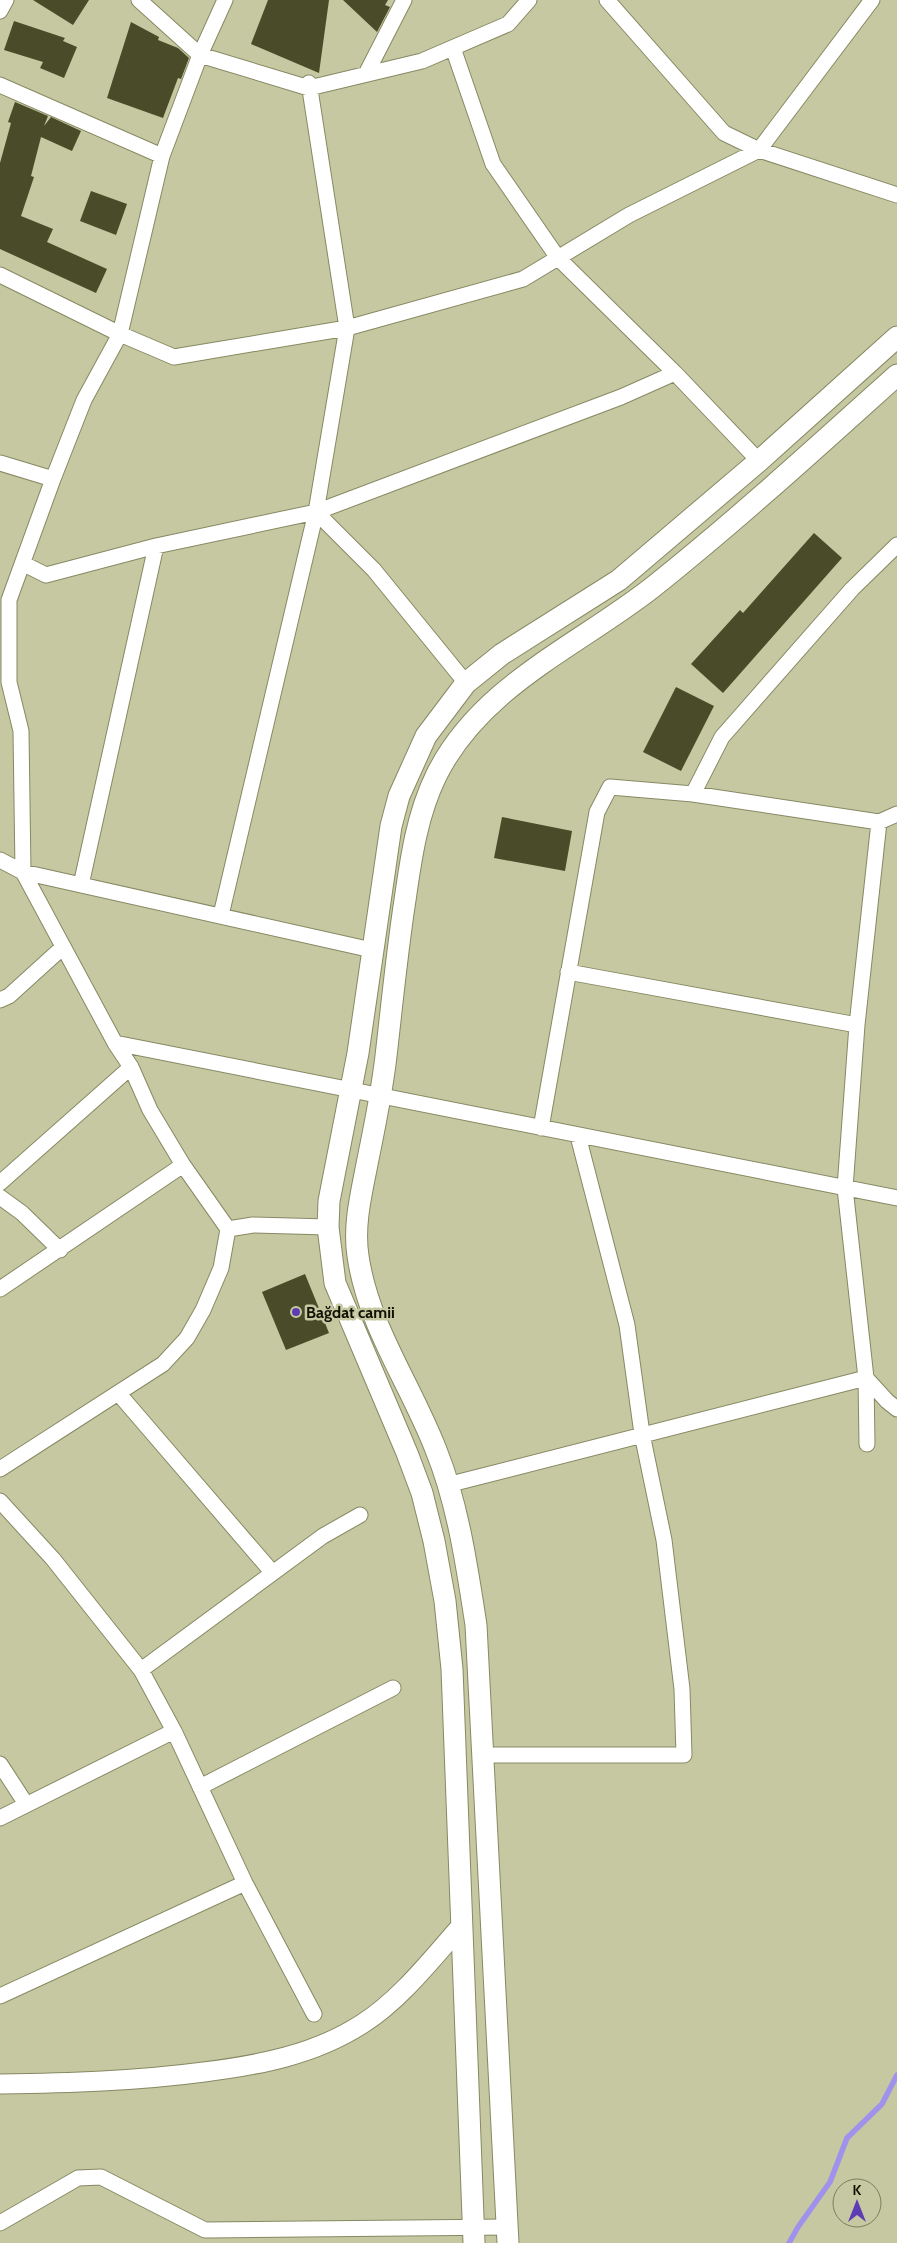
<svg xmlns="http://www.w3.org/2000/svg" width="897" height="2243" font-family="Cabin,sans-serif">
  <style>
    .lines { fill: none; stroke-linecap: round; stroke-linejoin: round }
    .stream { stroke: #a091ec; stroke-width: 5.5 }
    .building { fill: #4a4b28 }
    .minor-casing { stroke: #878963; stroke-width: 17 }
    .tertiary-casing { stroke: #878963; stroke-width: 21 }
    .secondary-casing { stroke: #878963; stroke-width: 23 }
    .minor { stroke: #fff; stroke-width: 15 }
    .tertiary { stroke: #fff; stroke-width: 19 }
    .secondary { stroke: #fff; stroke-width: 21 }
    .poi-dot { fill: #5d3cb4; stroke: #c5c8a0; stroke-width: 2 }
    .labels { text-anchor: middle; dominant-baseline: central; stroke-width: 5; stroke-linejoin: round; paint-order: stroke }
    .poi-label { font-size: 16px; font-weight: bold; fill: #101003; stroke: #c5c8a0; text-anchor: start }
  </style>
  <rect width="100%" height="100%" fill="#c5c8a0"/>
  <g class="lines">
    <path class="stream" d="M789 2243 798 2227 830 2182 847 2138 882 2104 897 2075"/>
  </g>
  <path class="building" d="M33 0H89L73 25Z
    M268 0H329L319 73 251 44Z
    M343 0H388L385 5 390 7 377 32Z
    M14 21 65 38 63 41 77 47 64 78 40 68 43 62 4 50Z
    M131 22 159 37 158 40 178 48 189 58 181 79 178 78 163 118 107 98Z
    M15 102 48 116 44 126 51 117 81 131 72 151 41 137 31 176 34 177 21 216 53 229 47 242 107 269 96 293 0 249V163L11 123 8 122Z
    M91 191 127 204 116 235 80 221Z
    M814 533 842 558 723 693 691 664 740 610 743 613Z
    M676 687 714 706 681 771 643 752Z
    M502 817 572 831 565 871 494 858Z
    M305 1274 329 1333 286 1350 262 1292Z"/>
  <g class="lines">
    <defs>
      <path id="minor" d="M139 0 200 55 309 88 422 61 508 24 529 0
        M225 0 200 55 162 156 120 334 84 400 53 479 9 600V682L21 731 23 872 115 1043 131 1067 150 1110 183 1165 228 1229 253 1225 328 1227
        M607 0 724 133 759 150 897 195
        M0 11 6 0
        M453 48 493 164 558 258 675 373 759 461
        M366 74 404 0
        M309 83 347 328 316 512 374 570 466 683
        M0 85 162 156
        M0 275 120 334 174 357 347 328 523 279 629 215 759 150 872 0
        M0 463 53 479
        M24 564 46 575 156 546 316 512 621 397 675 373
        M693 794 722 737 852 589 897 545
        M879 822 897 814
        M0 860 23 872 372 950
        M81 885 156 546
        M221 915 316 512
        M568 972 857 1025
        M0 1000 9 996 63 947
        M115 1043 897 1198
        M0 1183 131 1067
        M0 1197 22 1213 60 1250
        M0 1289 183 1165
        M866 1378 867 1444
        M866 1378 887 1401 897 1409
        M119 1394 272 1572
        M0 1469 163 1364 187 1338 203 1310 221 1268 228 1229
        M447 1485 866 1378 845 1188 857 1025 879 822 693 794 610 787 597 812 541 1128
        M0 1501 53 1559 141 1670 174 1731 245 1883 314 2014
        M141 1670 323 1536 360 1515
        M483 1755H684L682 1689 664 1540 642 1434 627 1325 578 1136
        M0 1764 26 1804
        M200 1787 393 1688
        M0 1818 174 1731
        M0 1996 245 1883
        M0 2223 78 2178 101 2177 205 2230 508 2227"/>
      <path id="tertiary" d="M0 2084C68 2083 136 2081 204 2072 259 2065 314 2055 362 2024 400 2000 431 1960 461 1926"/>
      <path id="secondary" d="M474 2243 452 1669 445 1601 434 1541 422 1493 407 1453 335 1283 328 1227 329 1201 358 1053 391 826 399 796 426 736 466 683 502 654 619 580 759 461 897 337
        M508 2243 476 1625C467 1567 458 1504 436 1450 411 1385 368 1326 358 1256 353 1224 362 1191 368 1159 375 1125 382 1091 386 1056 392 1004 397 952 405 900 411 858 417 815 436 776 480 686 578 646 653 587 737 520 817 447 897 375"/>
    </defs>
    <use href="#minor" class="minor-casing"/>
    <use href="#tertiary" class="tertiary-casing"/>
    <use href="#secondary" class="secondary-casing"/>
    <use href="#minor" class="minor"/>
    <use href="#tertiary" class="tertiary"/>
    <use href="#secondary" class="secondary"/>
  </g>
  <circle class="poi-dot" cx="296" cy="1312" r="5"/>
  <g class="labels">
    <g class="poi-label">
      <text x="306" y="1312">Bağdat camii</text>
    </g>
  </g>
  <g transform="translate(857 2203)"><circle r="24" fill="#c5c8a0" stroke="#7d7e61"/>
  <path d="M0-4L9 19L0 12L-9 19Z" fill="#5d3cb4"/>
  <text y="-8" font-size="14" font-weight="bold" text-anchor="middle" fill="#101003">K</text>
  </g>
</svg>
